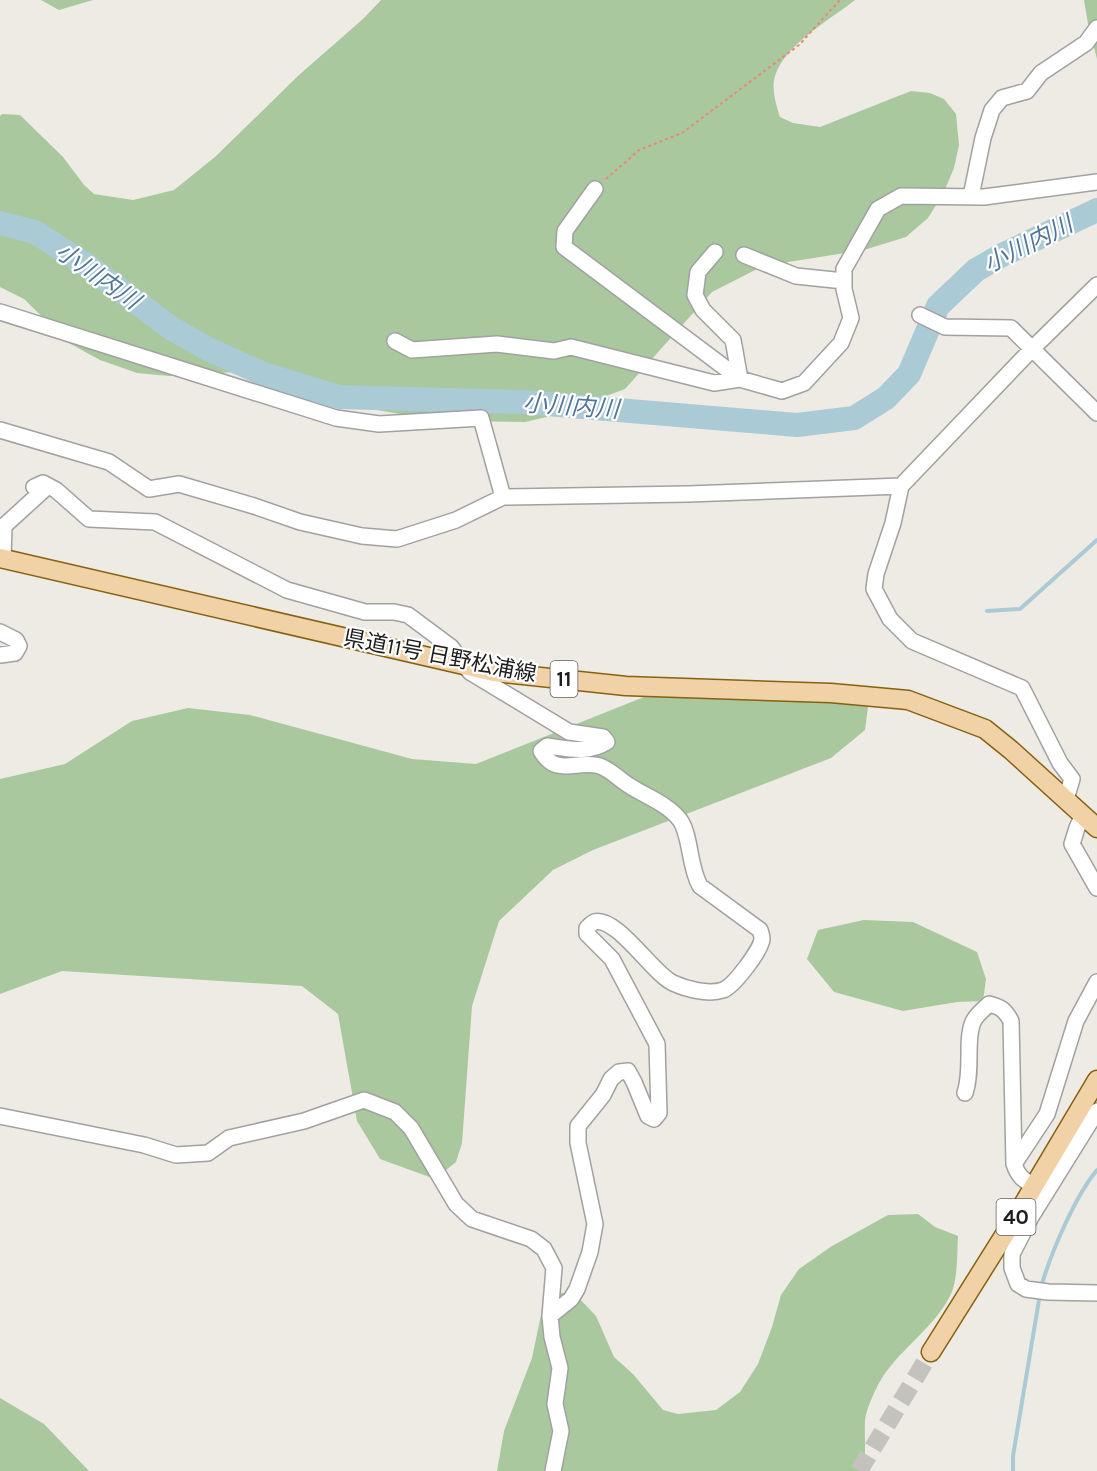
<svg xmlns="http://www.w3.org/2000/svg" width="1097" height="1471" font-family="Karla,'Noto Sans JP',sans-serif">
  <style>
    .forest { fill: #a9c89e }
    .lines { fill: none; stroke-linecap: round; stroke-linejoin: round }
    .stream { stroke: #aacbd6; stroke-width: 4 }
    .river { stroke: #aacbd6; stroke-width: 24 }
    .major-tunnel { stroke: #c3c2bc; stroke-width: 18; stroke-dasharray: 18 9; stroke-linecap: butt }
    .minor-casing { stroke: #a1a1a1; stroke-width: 18 }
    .major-casing { stroke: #866110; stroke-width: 21 }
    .path { stroke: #ea8779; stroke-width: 2; stroke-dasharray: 3 3; stroke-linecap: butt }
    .minor { stroke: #fff; stroke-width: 15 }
    .major { stroke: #f1d2a6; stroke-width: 18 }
    .labels { text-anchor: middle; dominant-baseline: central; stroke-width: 4.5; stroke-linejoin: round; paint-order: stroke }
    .shield { fill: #fff; stroke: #616161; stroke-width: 1.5 }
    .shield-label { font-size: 21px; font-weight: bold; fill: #1d1d1d }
    .street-label { font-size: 22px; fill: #1d1d1d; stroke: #fff }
    .water-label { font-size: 24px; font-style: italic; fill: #52759b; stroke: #fff }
  </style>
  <rect width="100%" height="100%" fill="#edebe4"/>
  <path class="forest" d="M41 0H93L59 10Z
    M381 0H855C830 20 785 44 775 76 771 89 776 104 780 117L793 123 820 127 911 91 930 93 944 99 956 114 959 145 954 168 943 194 928 218 906 237 864 250 763 266 712 292 625 389 555 415 525 422 441 421 371 409 316 380 268 370 169 376 137 373 100 360 69 343 24 299 0 287V116L2 114 20 115 63 157 84 185 94 194 133 200 174 190 215 157 299 75 363 19Z
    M1084 0H1097V59L1088 24Z
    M669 687 854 694 868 707 865 730 831 758 593 850 553 870 499 921 472 1006 462 1143 456 1162 435 1179 380 1159 357 1121 338 1014 302 986 62 971 0 994V779L65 764 132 721 188 708 250 715 412 759 476 764Z
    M864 920 913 922 977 952 986 979 983 1001 957 1002 903 1011 834 992 807 959 818 930Z
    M918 1214 935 1227 958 1236C957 1253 958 1281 950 1296 932 1331 896 1351 878 1385 873 1395 866 1410 865 1420 864 1437 867 1454 862 1471H497L504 1431 532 1358 542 1310 556 1292 576 1295 596 1316 614 1357 633 1374 663 1410 678 1414 716 1410 740 1392 758 1364 772 1327 781 1295 799 1269 832 1246 888 1215Z
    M0 1398 44 1424 89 1471H0Z"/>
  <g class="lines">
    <path class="stream" d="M987 611 1020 609 1097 540
      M1041 1287C1051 1253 1075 1196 1097 1170
      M1013 1471V1456L1040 1294"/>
    <path class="river" d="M0 223 35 232 85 264 171 328 210 350 266 375 339 397 523 402 797 425 854 418 886 398 909 374 938 306 976 270 1002 255 1097 210"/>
    <path class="major-tunnel" d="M859 1471 931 1352"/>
    <defs>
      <path id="minor" d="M595 189 565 231 564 247 740 379 782 391 804 383 841 343 851 318 844 289V269L878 209 901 196 984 197 1097 182
        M971 196 983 138 992 110 1002 98 1027 91 1041 73 1086 43 1097 28
        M744 255 796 276 844 281
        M0 312 336 418 379 424 481 418 503 497
        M920 315 945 327 1011 328 1097 413
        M395 341 412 350 497 344 554 351 571 347 714 383 740 379 733 340 703 310 695 295 698 272 715 252
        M0 430 109 462 149 489 179 484 254 506 300 522 362 536 397 539 456 520 503 497 688 494 901 486
        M34 487 43 483 56 490 89 519 155 522 287 590 365 612H394L408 615 451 647 470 672 569 732 603 737 607 742C588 754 569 749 547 746L541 751C557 778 577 759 600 766 611 770 620 780 630 786 647 797 668 804 680 820 691 836 689 867 700 886L760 930C761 933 762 936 762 939 761 950 734 986 723 990 708 995 686 989 673 983 653 974 616 915 594 922 593 922 588 927 587 928V934L612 959 657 1044 659 1113 654 1119 648 1116 634 1082 628 1071 619 1072 611 1079 603 1095 578 1126V1143L595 1224 590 1252 577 1289 571 1299 550 1316
        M3 559 4 526 48 486
        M0 632 16 640 19 646 15 653 0 655
        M1066 799 1072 779 1060 763 1022 688 912 641 890 619 874 589 876 574 893 523 901 486 1032 349 1097 285
        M1083 815 1077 828 1072 844 1097 888
        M965 1093C973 1069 965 1041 973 1022 976 1015 984 1009 989 1004 1001 1007 1005 1010 1011 1021L1014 1164
        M1097 1111 1031 1217 1012 1254V1268L1018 1284 1026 1289 1048 1292 1097 1293
        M0 1116 144 1145 176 1155 208 1153 229 1138 304 1121 364 1100 395 1112 411 1128 456 1204 472 1219 531 1239 544 1249 554 1268 550 1316 552 1337 560 1368 555 1404 561 1431 553 1471
        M1034 1186C1023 1180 1018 1176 1014 1164L1047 1114 1076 1021 1097 982"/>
      <path id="major" d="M0 558 494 672 626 686 831 693 908 700 985 729 1011 750 1097 828
        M931 1352 1015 1218 1097 1080"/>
    </defs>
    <use href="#minor" class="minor-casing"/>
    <use href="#major" class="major-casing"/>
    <path class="path" d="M606 179 639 150 682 133 799 45 840 0"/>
    <use href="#minor" class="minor"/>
    <use href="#major" class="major"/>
  </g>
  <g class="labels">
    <g class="shield">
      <rect x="550.5" y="661" width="27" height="36" rx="4.5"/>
      <rect x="996.5" y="1199" width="39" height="36" rx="4.5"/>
    </g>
    <g class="shield-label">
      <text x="564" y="679">11</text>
      <text x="1016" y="1217">40</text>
    </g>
    <g class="street-label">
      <text transform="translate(440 656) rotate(11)">県道11号 日野松浦線</text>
    </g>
    <g class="water-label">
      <text transform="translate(1028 244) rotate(-27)">小川内川</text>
      <text transform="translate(98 276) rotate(35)">小川内川</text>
      <text transform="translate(571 406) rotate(4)">小川内川</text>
    </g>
  </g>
</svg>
